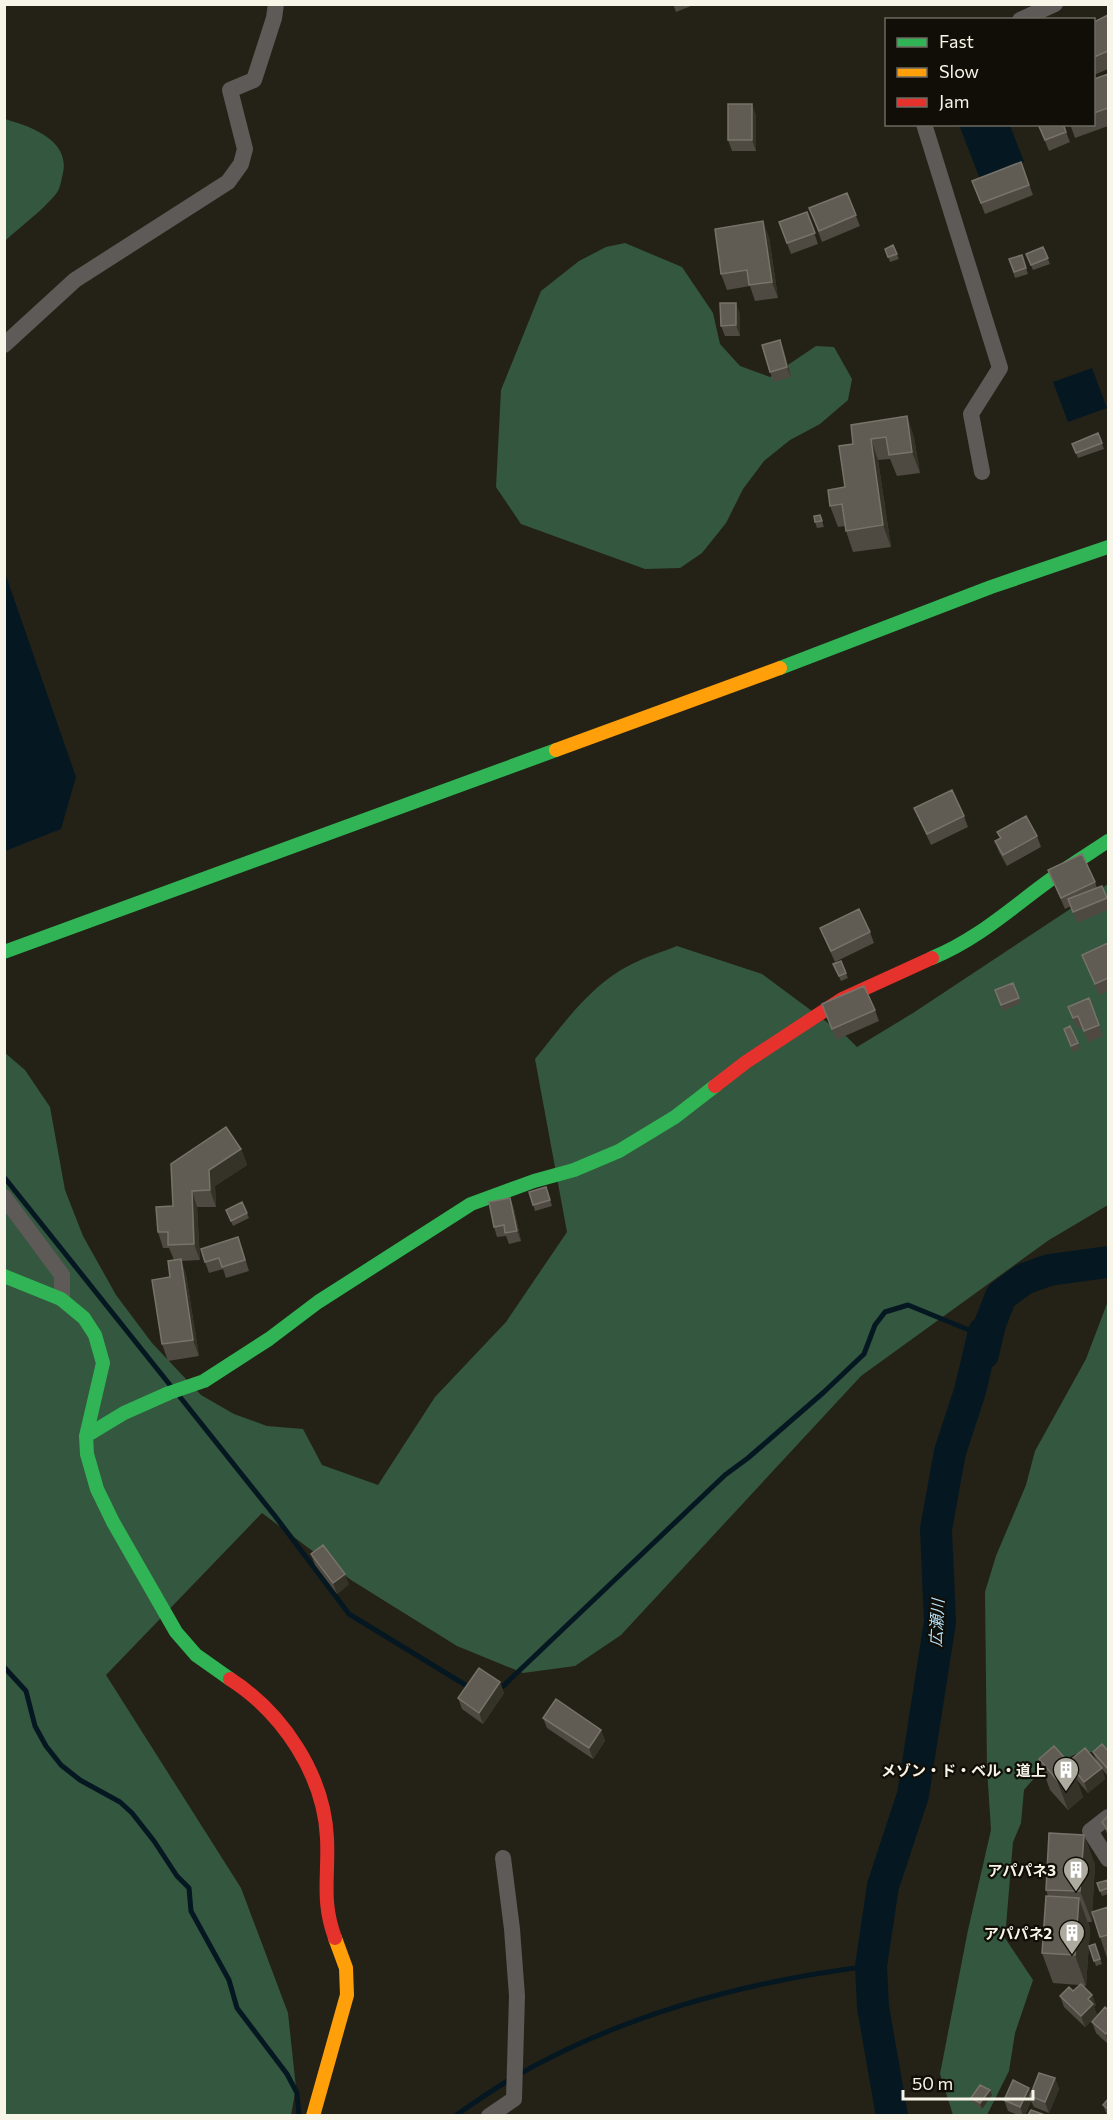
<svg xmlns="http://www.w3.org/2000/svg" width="1113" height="2120" font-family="Commissioner,'Noto Sans JP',sans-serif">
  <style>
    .forest { fill: #34573f }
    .water { fill: #051822 }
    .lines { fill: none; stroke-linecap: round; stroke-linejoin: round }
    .stream { stroke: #051822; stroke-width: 5 }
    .river { stroke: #051822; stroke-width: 32 }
    .street { stroke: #5d5a57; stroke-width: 16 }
    .fast { stroke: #30b455; stroke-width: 14 }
    .slow { stroke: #ff9f0a; stroke-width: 14 }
    .jam { stroke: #e5322d; stroke-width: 14 }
    .wall { fill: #4e4941 }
    .shaded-wall { fill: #353228 }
    .building { fill: #605b53; stroke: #78736a; stroke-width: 1.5 }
    .labels { text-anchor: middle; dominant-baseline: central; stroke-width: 4.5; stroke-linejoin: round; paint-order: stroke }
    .poi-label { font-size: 15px; font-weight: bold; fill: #f7f4e8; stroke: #100e06; text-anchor: end }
    .water-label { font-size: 16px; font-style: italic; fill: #b5dff7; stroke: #100e06 }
  </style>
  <rect width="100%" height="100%" fill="#242217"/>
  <path class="forest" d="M5 119C32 127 73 141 62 177 61 182 60 189 56 194 42 211 21 226 5 241Z
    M625 243 682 267 713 313 720 344 740 366 770 377 816 346 834 347 852 379 848 400 820 424 790 440 764 461 743 489 726 523 702 553 680 568 645 569 521 524 496 487 501 390 541 291 579 261 606 247Z
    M1108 884V1205L1049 1240 861 1376 621 1635 575 1666 523 1673 457 1646 351 1580 262 1513 106 1675 241 1888 288 2013 296 2088 291 2115H5L4 1052 25 1070 50 1107 65 1190 83 1236 116 1295 152 1343 201 1395 234 1414 267 1426 303 1429 322 1465 378 1485 435 1397 506 1322 567 1232 535 1059C561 1027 591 984 630 965 645 957 662 952 677 946L762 974 847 1037 857 1047 913 1013Z
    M1108 1301V1752H1081L1042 1769 1024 1790 1021 1823 1013 1842 1005 1938 1033 1980 1015 2033 1009 2071 987 2115H953L940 2074 968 1930 991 1830 987 1768 985 1592 996 1556 1026 1485 1035 1451 1086 1359Z"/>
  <path class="water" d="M959 125H1010L1024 162 980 179Z
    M1092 368 1107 408 1068 422 1053 382Z
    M4 570 76 777 61 829 5 851Z"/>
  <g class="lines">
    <path class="stream" d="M4 1177 170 1385
      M180 1397 275 1516 349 1614 472 1689
      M4 1667 26 1691 35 1726 46 1746 61 1765 80 1780 120 1802 132 1813 154 1841 177 1876 189 1888 191 1911 229 1980 237 2008 287 2074 297 2093 299 2116
      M496 1688H501L725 1475 748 1458 824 1392 864 1354 875 1325 885 1312 908 1305 969 1330 984 1332
      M455 2116C475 2102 495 2088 516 2076 624 2014 748 1981 871 1966"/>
    <path class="river" d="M983 1354 990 1324 1001 1296 1024 1279 1049 1270 1108 1262
      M892 2116 873 2007 871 1966 883 1886 913 1795 940 1622 936 1529 950 1452 970 1391 984 1332"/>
    <path class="street" d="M1020 20 1055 4
      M924 124 1000 368 971 414 982 472
      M4 345 75 280 228 182 241 164 245 149 230 90 254 80 274 18 276 4
      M4 1197 62 1275V1299
      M1108 1817 1090 1831 1108 1859
      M489 2116 514 2099 517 1996 512 1929 503 1858"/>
    <path class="fast" d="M780 668 991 587 1108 547
      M4 952 556 750
      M932 958C980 938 1012 907 1054 877 1072 864 1090 853 1108 841
      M4 1276 61 1299 84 1318 95 1335 103 1363 86 1436 87 1454 97 1489 113 1522 176 1632 196 1655 230 1679
      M86 1436 124 1413 169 1393 204 1381 269 1339 318 1302 471 1204 534 1181 574 1170 619 1151 675 1117 715 1086"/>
    <path class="slow" d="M556 750 780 668
      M313 2116 347 1995 346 1968 335 1938"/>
    <path class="jam" d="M715 1086 746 1062 842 999 932 958
      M230 1679C283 1713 324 1775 327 1838 329 1876 321 1900 335 1938"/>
  </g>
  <path class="wall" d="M673 4H696L676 12Z
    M1108 15V69L1094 75V22Z
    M1108 74V126L1075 138 1070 124H1094V79Z
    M756 115V151H732L728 140Z
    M1038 124H1063L1070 142 1049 151Z
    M1021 162 1033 195 985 214 972 181Z
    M847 193 860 226 822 242 809 208Z
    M807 212 818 244 791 254 779 222Z
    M769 237 778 298 755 301 750 286 727 290 721 274Z
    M893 245 899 259 890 262 885 249Z
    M1043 247 1050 264 1033 270 1026 254Z
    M1022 255 1028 274 1015 278 1009 259Z
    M740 314V336H725L721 326Z
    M784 351 791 377 774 382 770 372Z
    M907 416 914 438 920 473 897 476 890 459 878 460 891 547 853 552 846 531 845 526 838 527 830 506 845 487 853 444Z
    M1098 433 1104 449 1078 458 1072 444Z
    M820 515 824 527 817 528 815 522Z
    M914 808 964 816 968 827 931 845Z
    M997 832 1037 836 1041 847 1007 866 999 852 995 841 1000 838Z
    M1048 870 1095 882 1097 888 1102 886 1108 902V910L1077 923 1071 906 1065 909Z
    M820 928 870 932 874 943 835 962 824 938Z
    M1108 943V991L1099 995 1082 955Z
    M841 961 848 978 841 981 833 964Z
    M1013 983 1021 1003 1003 1011 995 990Z
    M1089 998 1103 1036 1088 1042 1082 1027 1077 1029 1068 1007Z
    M822 1004 875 1010 879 1021 836 1040Z
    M1070 1026 1080 1049 1073 1052 1064 1029Z
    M241 1149 247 1165 215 1186 216 1207H197L200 1260 181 1261 186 1275 199 1356 168 1361 162 1344 170 1277 174 1260 169 1248H163L158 1232 173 1206Z
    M546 1187 552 1206 535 1211 529 1192Z
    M510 1198 514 1209 521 1241 509 1244 506 1236 497 1237 494 1227Z
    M226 1210 247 1213 249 1218 233 1226Z
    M242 1248 249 1271 226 1278 223 1269 209 1273 205 1262Z
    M311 1554 349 1584 337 1594 315 1565Z
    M500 1682 504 1693 483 1724 462 1709 458 1698Z
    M543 1718 601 1730 605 1741 593 1759 547 1728Z
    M1108 1751V1776L1101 1768 1105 1779 1088 1793 1076 1779 1083 1797 1068 1810 1050 1790 1039 1759 1068 1762H1097L1093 1752Z
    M1108 1816V1836L1102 1822Z
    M1084 1835 1095 1865 1092 1912 1108 1907V1961L1092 1913V1922H1088L1090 1929 1086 1986H1082L1092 1995 1096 2005 1094 2007 1097 2015 1085 2027 1064 2007 1060 1996 1073 1991 1079 1985 1053 1983 1042 1953 1048 1896 1046 1890Z
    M1108 1880V1894L1102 1896 1097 1883Z
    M1095 1944 1102 1964 1096 1966 1089 1946Z
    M1108 2010V2044L1096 2033 1092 2022Z
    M1055 2078 1059 2089 1049 2113 1034 2107 1031 2101 1025 2115H1018L1008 2111 1004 2100 1029 2088 1031 2094Z
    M992 2095 982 2109 973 2103 971 2098Z
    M1108 2099V2115H1107L1103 2105Z"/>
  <path class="shaded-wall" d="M752 104 756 115V151L752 140Z
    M763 221 769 237 778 298 772 282Z
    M736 303 740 314V336L736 325Z
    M780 340 784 351 791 377 787 367Z
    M907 416 914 438 920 473 912 452Z
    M871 439 878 460 891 547 883 525Z
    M241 1149 247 1165 215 1186 216 1207 210 1190 209 1170Z
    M192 1191 197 1207 200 1260 194 1244Z
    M510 1198 514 1209 521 1241 517 1231Z
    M181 1259 186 1275 199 1356 193 1340Z
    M345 1574 349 1584 337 1594 333 1583Z
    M500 1682 504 1693 483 1724 479 1713Z
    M601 1730 605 1741 593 1759 589 1748Z
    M1072 1766 1083 1797 1068 1810 1057 1780Z
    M1102 1768 1105 1779 1088 1793 1084 1782Z
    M1084 1835 1095 1865 1092 1922 1080 1891Z
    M1079 1898 1090 1929 1086 1986 1075 1955Z
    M1092 1995 1096 2005 1094 2007 1097 2015 1085 2027 1081 2016 1088 1999Z
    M1108 2031V2041L1106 2034Z
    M1055 2078 1059 2089 1049 2113 1045 2102Z
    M1029 2088 1032 2097 1030 2096 1031 2101 1025 2115H1023L1020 2107Z
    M990 2090 992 2095 982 2109 980 2103Z"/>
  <path class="building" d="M1108 15V51L1094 57V22Z
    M1108 74V108L1094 113V79Z
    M728 104H752V140H728Z
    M1038 124H1063L1066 132 1045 140Z
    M1021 162 1029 185 981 203 972 181Z
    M847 193 856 215 819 231 809 208Z
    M807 212 815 233 787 243 779 222Z
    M763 221 772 282 749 285 747 270 721 274 715 229Z
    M893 245 897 254 888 257 885 249Z
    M1043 247 1048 258 1031 265 1026 254Z
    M1022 255 1026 268 1014 272 1009 259Z
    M720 303H736V325L721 326Z
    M780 340 787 367 770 372 762 345Z
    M907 416 912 452 889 455 886 437 871 439 883 525 846 531 842 504 830 506 828 490 845 487 839 446 853 444 851 425Z
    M1098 433 1102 443 1076 453 1072 444Z
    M820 515 822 521 815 522 814 516Z
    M952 790 964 816 927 834 914 808Z
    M1026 816 1037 836 1003 855 995 841 1001 838 997 832Z
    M1082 854 1095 882 1061 898 1048 870Z
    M1102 886 1107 898 1073 912 1068 899Z
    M859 909 870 932 831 951 820 928Z
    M1108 943V978L1095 984 1082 955Z
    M841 961 846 973 839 976 833 964Z
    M1013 983 1019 998 1001 1005 995 990Z
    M864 986 875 1010 832 1029 822 1004Z
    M1089 998 1099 1025 1084 1031 1078 1016 1073 1018 1068 1007Z
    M1070 1026 1078 1043 1071 1046 1064 1029Z
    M226 1127 241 1149 209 1170 210 1190 192 1191 194 1244 168 1245V1232H158L156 1207 173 1206 171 1164Z
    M546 1187 550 1200 533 1205 529 1192Z
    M510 1198 517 1231 505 1233 504 1225 494 1227 489 1202Z
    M242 1202 247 1213 231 1221 226 1210Z
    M238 1237 245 1260 222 1267 219 1258 205 1262 201 1249Z
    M181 1259 193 1340 162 1344 152 1280 170 1277 168 1261Z
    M323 1545 345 1574 333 1583 311 1554Z
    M479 1668 500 1682 479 1713 458 1698Z
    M556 1699 601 1730 589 1748 543 1718Z
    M1102 1744 1108 1751V1769L1093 1752Z
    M1054 1746 1072 1766 1057 1780 1039 1759Z
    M1085 1748 1102 1768 1084 1782 1068 1762Z
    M1108 1816V1831L1102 1822Z
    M1049 1833 1084 1835 1080 1891 1046 1890Z
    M1108 1880V1888L1100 1891 1097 1883Z
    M1046 1896 1079 1898 1075 1955 1042 1953Z
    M1108 1907V1935L1100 1937 1092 1912Z
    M1095 1944 1100 1959 1094 1961 1089 1946Z
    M1081 1984 1092 1995 1088 1999 1093 2004 1081 2016 1060 1996 1069 1987 1073 1991Z
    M1105 2007 1108 2010V2031L1106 2034 1092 2022Z
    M1039 2073 1055 2078 1045 2102 1030 2096Z
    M1013 2080 1029 2088 1020 2107 1004 2100Z
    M980 2085 990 2090 980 2103 971 2098Z
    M1108 2099V2109L1103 2105Z
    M1031 2110 1045 2115H1028Z"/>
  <defs>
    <symbol id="building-pin" viewBox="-11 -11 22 30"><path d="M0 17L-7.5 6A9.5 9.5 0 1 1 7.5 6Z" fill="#adaa9f" stroke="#100e06"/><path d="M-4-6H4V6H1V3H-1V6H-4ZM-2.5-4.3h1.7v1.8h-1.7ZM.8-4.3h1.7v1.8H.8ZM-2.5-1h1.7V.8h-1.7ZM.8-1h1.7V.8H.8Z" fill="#fff"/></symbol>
  </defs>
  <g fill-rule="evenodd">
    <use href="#building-pin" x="1051" y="1755" width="30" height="40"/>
    <use href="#building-pin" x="1061" y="1855" width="30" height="40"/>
    <use href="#building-pin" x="1057" y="1918" width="30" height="40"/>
  </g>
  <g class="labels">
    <g class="poi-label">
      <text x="1046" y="1770">メゾン・ド・ベル・道上</text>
      <text x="1056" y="1870">アパパネ3</text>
      <text x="1052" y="1933">アパパネ2</text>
    </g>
    <g class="water-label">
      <text transform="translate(936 1623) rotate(-87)">広瀬川</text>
    </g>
  </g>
  <rect width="1113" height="2120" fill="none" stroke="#f7f4e8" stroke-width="12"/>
  <rect x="885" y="18" width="210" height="108" fill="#100e06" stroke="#6c6a60" stroke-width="1.5"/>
  <rect x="897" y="38" width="30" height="9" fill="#30b455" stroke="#6c6a60" stroke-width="1.5"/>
  <text x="939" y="48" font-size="18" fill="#f7f4e8">Fast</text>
  <rect x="897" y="68" width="30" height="9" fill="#ff9f0a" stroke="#6c6a60" stroke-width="1.5"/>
  <text x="939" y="78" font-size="18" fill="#f7f4e8">Slow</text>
  <rect x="897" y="98" width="30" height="9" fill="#e5322d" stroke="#6c6a60" stroke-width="1.5"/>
  <text x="939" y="108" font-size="18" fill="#f7f4e8">Jam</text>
  <path d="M903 2090v9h130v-9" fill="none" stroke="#f7f4e8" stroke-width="3"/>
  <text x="912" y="2090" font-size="18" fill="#f7f4e8" stroke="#100e06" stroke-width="4.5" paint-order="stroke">50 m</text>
</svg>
